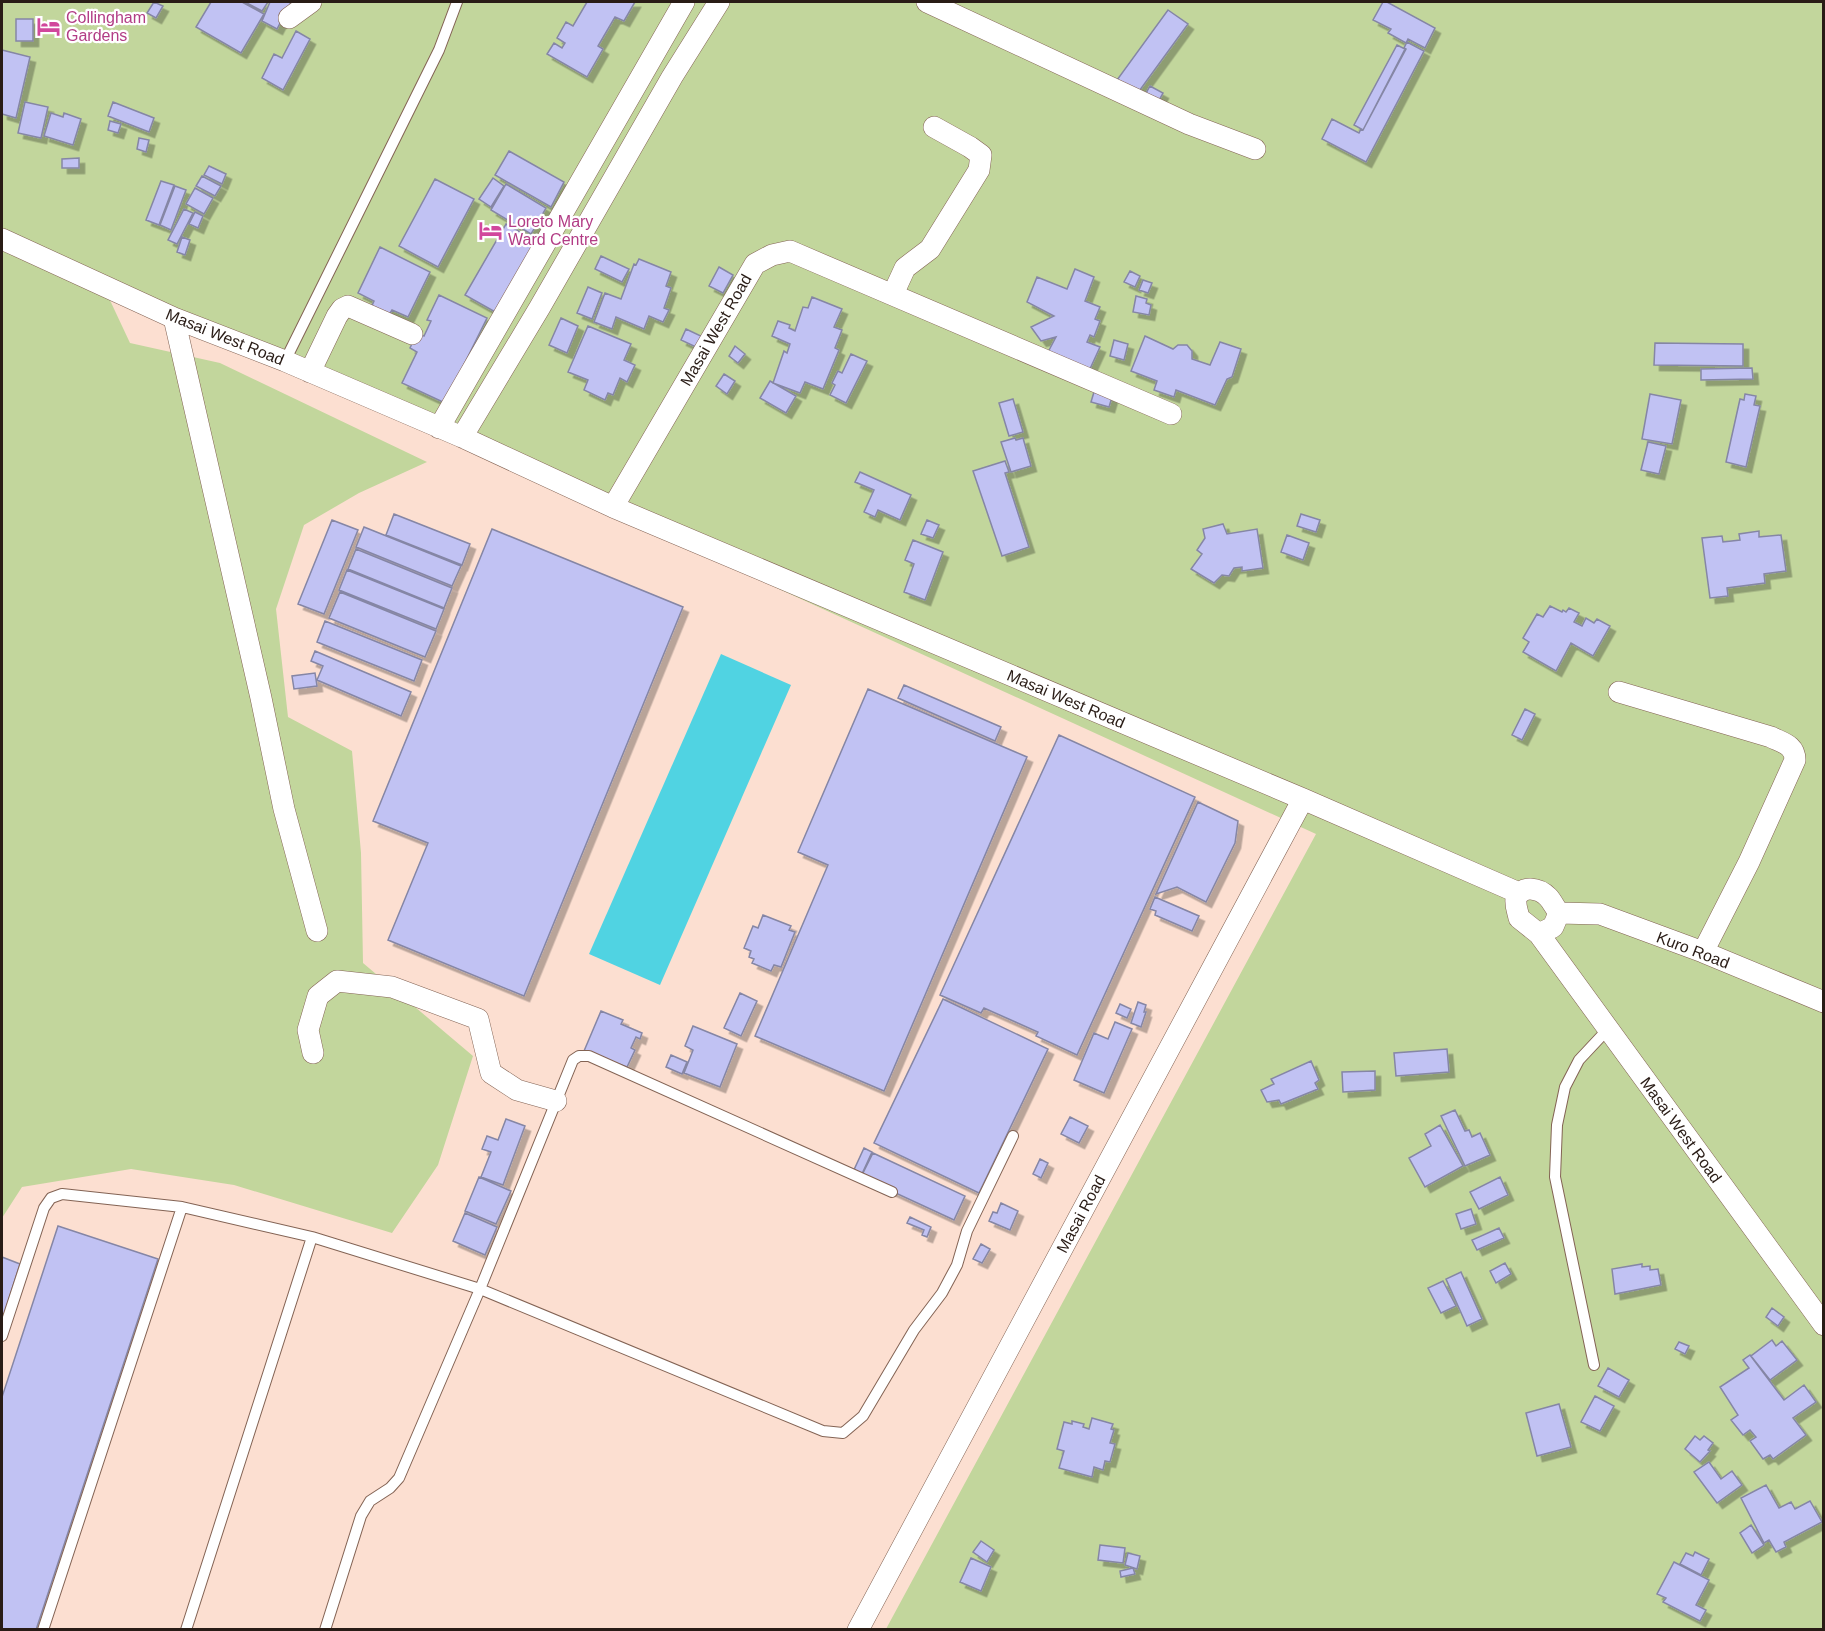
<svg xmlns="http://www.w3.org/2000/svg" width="1825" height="1631" font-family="Helvetica,sans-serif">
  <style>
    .green { fill: #c2d69c }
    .water { fill: #50d3e2 }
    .building { fill: #c1c2f3; stroke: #8586a5; stroke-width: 1.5; filter: url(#shadow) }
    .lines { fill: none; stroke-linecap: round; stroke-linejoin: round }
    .lane-casing { stroke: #836354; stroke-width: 12 }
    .street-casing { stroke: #836354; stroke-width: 22 }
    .lane { stroke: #fff; stroke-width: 10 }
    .street { stroke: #fff; stroke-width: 21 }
    .labels { text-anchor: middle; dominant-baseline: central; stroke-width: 4.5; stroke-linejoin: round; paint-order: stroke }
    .hotel-label { font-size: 16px; fill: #b23c85; stroke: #fff; text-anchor: start }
    .street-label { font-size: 16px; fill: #291c16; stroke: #fff }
  </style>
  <defs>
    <filter id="shadow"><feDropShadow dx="5.5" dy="5.5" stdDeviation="0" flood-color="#0004"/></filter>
  </defs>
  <rect width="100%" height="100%" fill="#fcdfd1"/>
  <path class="green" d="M2 2H1823V1629H886L1316 834 100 279 130 343 220 363 427 462 359 493 304 525 276 609 288 717 352 751 361 853 363 963 473 1056 438 1165 392 1233 234 1185 131 1169 22 1187 2 1218Z"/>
  <path class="water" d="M721 654 791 685 660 985 589 954Z"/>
  <path class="building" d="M154 2 163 6 156 18 147 13Z
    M211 2H242L264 14 241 53 196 27Z
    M245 2H268L262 11Z
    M270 2H291L277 29 262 21Z
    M587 2H635L624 21 615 17 598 46 603 49 587 77 547 54 554 43 562 48 565 43 557 38 566 22 573 26Z
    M1383 2H1387L1435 28 1425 48 1408 39 1406 43 1388 33 1391 29 1373 20Z
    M1168 10 1188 24 1137 94 1117 80Z
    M16 19H33V41H16Z
    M296 31 310 39 283 90 262 78 274 54 282 58Z
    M1407 42 1424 51 1366 162 1322 139 1332 119 1359 133 1361 129 1363 130 1406 49 1404 48Z
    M1397 45 1405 49 1363 130 1354 125Z
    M2 50 30 57 16 118 2 114Z
    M1150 86 1163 93 1158 102 1145 95Z
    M25 102 48 107 41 138 18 133Z
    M113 102 154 118 149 132 108 116Z
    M51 113 63 117 64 113 81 119 73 145 44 136Z
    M110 121 121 124 118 133 108 130Z
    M139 138 149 140 146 152 137 149Z
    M509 151 564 182 551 207 495 175Z
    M79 158V168H62V159Z
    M209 166 226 174 222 184 204 175Z
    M202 176 221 186 215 196 196 186Z
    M493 178 504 186 491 207 479 199Z
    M435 179 474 199 438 267 399 246Z
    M161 181 174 185 159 225 146 220Z
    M506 184 546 208 531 234 491 210Z
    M175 186 186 190 171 230 160 225Z
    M195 188 213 198 204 214 186 204Z
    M184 209 193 213 177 244 168 240Z
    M195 212 203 216 198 228 189 224Z
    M506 224 538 242 497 313 465 295Z
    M182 237 190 240 185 255 177 252Z
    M380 247 430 272 408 317 392 310 387 318 370 310 374 301 358 293Z
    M601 256 629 269 622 282 595 269Z
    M639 259 671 272 666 286 671 288 664 308 669 310 663 322 649 316 644 329 616 317 612 329 594 322 605 293 621 299 634 264 636 265Z
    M719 267 733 275 723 293 709 286Z
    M1075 269 1094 277 1085 301 1100 307 1095 319 1100 321 1094 337 1090 335 1087 342 1100 347 1089 371 1047 354 1056 337 1041 341 1031 327 1054 316 1027 302 1037 277 1067 289Z
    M1130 271 1140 276 1135 287 1124 282Z
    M1143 280 1152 283 1148 293 1139 290Z
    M588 287 602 293 592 319 577 313Z
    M439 295 487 318 445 403 402 383 417 352 410 348 417 333 424 336 431 321 427 320Z
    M1136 296 1147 299 1146 303 1151 305 1149 315 1133 312Z
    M812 297 842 309 834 327 842 330 835 348 839 350 823 389 805 382 800 393 773 383 784 351 787 353 790 344 772 336 778 321 790 325 789 328 795 331 803 307 808 308Z
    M561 318 578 326 567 353 549 345Z
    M588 326 631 344 624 360 635 365 627 382 620 378 613 395 608 393 605 400 584 390 588 380 568 372Z
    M686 329 703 337 698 348 681 340Z
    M1145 336 1173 349 1178 345H1187L1192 351V359L1210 365 1220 342 1241 349 1232 377 1227 379 1215 405 1176 390 1174 397 1154 390 1157 381 1131 371Z
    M1114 340 1128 344 1124 360 1110 356Z
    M1655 343 1743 344V366L1654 365Z
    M735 346 745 354 738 363 729 356Z
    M851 354 867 361 846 403 830 395 835 385 832 383 838 371 842 373Z
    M1752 368 1753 379 1701 380V369Z
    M724 374 735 381 727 394 716 386Z
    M770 381 796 396 786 413 760 398Z
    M1094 392 1112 397 1109 407 1091 402Z
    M1650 394 1681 400 1672 444 1642 439Z
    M1745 394 1756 396 1754 405 1760 406 1746 467 1726 462 1740 399 1744 400Z
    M1013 399 1023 432 1009 436 999 403Z
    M1015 438 1016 440 1023 438 1031 466 1011 472 1001 442Z
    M1648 442 1666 446 1659 474 1641 470Z
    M1005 461 1009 472 1005 473 1029 547 1002 556 973 471Z
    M860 472 911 495 900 520 878 510 875 517 864 512 874 490 855 482Z
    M394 514 470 544 462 565 386 535Z
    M1301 514 1320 520 1316 532 1297 526Z
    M332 520 358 530 324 614 298 604Z
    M927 520 939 525 933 538 921 534Z
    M1223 524 1227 534 1257 529 1263 568 1242 571V567L1234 568 1229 576 1222 575 1214 583 1191 569 1202 554 1197 550 1205 538 1203 529Z
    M364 527 461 566 452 586 356 547Z
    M492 529 683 607 524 996 388 940 428 843 373 821Z
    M1759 531V537L1781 535 1786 571 1764 574 1765 583 1727 588 1728 596 1710 598 1702 538 1722 536 1723 542 1740 540 1739 534Z
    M1287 535 1309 543 1303 560 1281 552Z
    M913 540 943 552 925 600 904 592 914 564 905 560Z
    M356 549 452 588 444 608 348 569Z
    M347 570 444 609 436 629 339 590Z
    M340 592 436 631 425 657 329 618Z
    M1550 606 1562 612 1563 610 1566 612 1569 608 1579 613 1574 622 1582 626 1586 618 1594 623 1597 619 1610 626 1593 656 1571 643 1556 671 1523 652 1529 642 1523 638 1537 614 1543 617Z
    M325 621 422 660 414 681 317 642Z
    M315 651 411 692 401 716 317 680 323 666 311 661Z
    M315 673 317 686 294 689 292 676Z
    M904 685 1001 727 995 741 898 698Z
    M868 689 1027 757 884 1091 755 1036 828 865 798 852Z
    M1525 709 1535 714 1522 740 1512 735Z
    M1059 735 1195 797 1077 1055 1036 1036 1038 1032 984 1008 981 1013 940 995Z
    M1198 802 1238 821 1235 843 1206 902 1177 887 1156 894Z
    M1155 897 1199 916 1192 931 1155 915 1156 911 1150 909Z
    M763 915 791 926 789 930 795 932 781 967 774 965 771 971 752 963 754 959 749 957 751 951 744 948 753 926 758 928Z
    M740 993 757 1001 741 1036 724 1028Z
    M943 999 1048 1049 979 1193 874 1143Z
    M1138 1002 1146 1005 1144 1012H1146L1141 1027 1131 1023Z
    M1120 1004 1131 1009 1127 1018 1116 1013Z
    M601 1011 623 1020 621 1024 642 1033 640 1039 636 1037 631 1048 635 1050 627 1067 584 1051Z
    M1115 1022 1132 1029 1104 1093 1074 1080 1094 1033 1108 1039Z
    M693 1026 737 1044 720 1087 684 1073 693 1050 685 1046Z
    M1447 1049 1449 1072 1396 1076 1394 1053Z
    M671 1055 687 1062 682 1074 666 1067Z
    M1311 1061 1319 1080 1315 1083 1318 1089 1281 1104 1279 1100 1267 1102 1261 1090 1274 1084 1271 1079Z
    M1375 1071V1090L1343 1092 1342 1072Z
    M1455 1110 1465 1131 1469 1130 1472 1137 1480 1133 1490 1155 1465 1166 1441 1116Z
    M1070 1117 1088 1126 1079 1143 1061 1134Z
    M506 1119 525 1126 503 1185 481 1177 491 1152 482 1149 487 1136 498 1140Z
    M1440 1125 1463 1166 1425 1187 1409 1158 1431 1146 1425 1134Z
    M864 1148 872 1152 861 1176 853 1172Z
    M873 1153 965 1196 954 1220 861 1177Z
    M1040 1159 1048 1163 1041 1178 1033 1174Z
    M479 1177 511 1191 496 1224 465 1211Z
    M1500 1177 1508 1195 1479 1209 1470 1192Z
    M1001 1203 1018 1211 1010 1230 989 1221 993 1212 997 1213Z
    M1471 1209 1476 1224 1461 1229 1456 1214Z
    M465 1213 497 1227 485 1255 453 1241Z
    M910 1217 931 1227 927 1237 922 1235 924 1230 907 1223Z
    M58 1226 158 1259 36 1630H2V1397Z
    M1499 1228 1504 1238 1477 1250 1472 1240Z
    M981 1244 990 1249 982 1263 973 1259Z
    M2 1257 20 1264 2 1321Z
    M1505 1263 1511 1274 1496 1283 1490 1271Z
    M1642 1264V1267L1650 1266V1270L1658 1269 1661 1285 1615 1294 1612 1269Z
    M1461 1272 1482 1319 1467 1326 1446 1279Z
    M1443 1281 1456 1306 1441 1313 1428 1288Z
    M1772 1308 1784 1317 1778 1326 1766 1317Z
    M1772 1340 1776 1346 1782 1341 1797 1360 1770 1380 1751 1356Z
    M1679 1342 1689 1346 1685 1354 1675 1349Z
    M1750 1355 1784 1400 1804 1385 1816 1402 1793 1418 1806 1435 1773 1459 1770 1455 1763 1459 1750 1441 1756 1437 1750 1430 1743 1435 1731 1420 1738 1415 1720 1387 1749 1368 1743 1360Z
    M1608 1368 1629 1380 1619 1397 1598 1386Z
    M1595 1396 1614 1406 1600 1431 1581 1422Z
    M1559 1404 1571 1447 1537 1456 1526 1413Z
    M1092 1418 1113 1424 1111 1429 1114 1430 1110 1443 1115 1444 1110 1462 1105 1461 1103 1470 1094 1467 1092 1477 1059 1468 1064 1451 1057 1449 1064 1422 1072 1424V1421L1084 1424 1083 1427 1089 1429Z
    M1695 1436 1700 1440 1704 1436 1713 1443 1708 1450 1710 1451 1700 1462 1685 1449Z
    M1709 1462 1721 1479 1732 1471 1742 1485 1717 1503 1694 1472Z
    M1766 1485 1779 1508 1791 1502 1795 1509 1810 1501 1822 1522 1784 1542 1786 1547 1776 1552 1769 1540 1764 1543 1741 1498Z
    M1751 1525 1764 1545 1752 1553 1740 1533Z
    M981 1541 994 1550 987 1562 973 1552Z
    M1100 1545 1125 1548 1123 1563 1098 1560Z
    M1695 1552 1709 1559 1701 1575 1680 1564 1686 1553 1693 1556Z
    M1128 1553 1140 1556 1137 1569 1125 1565Z
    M971 1558 991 1567 981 1591 960 1582Z
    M1674 1562 1709 1580 1696 1605 1706 1610 1700 1621 1663 1602 1666 1598 1657 1594Z
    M1133 1568 1135 1574 1121 1577 1120 1571Z"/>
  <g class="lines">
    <defs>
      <path id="lane" d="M285 361 439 50 457 2
        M2 1336 44 1208 51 1198 62 1194 182 1207 312 1237 480 1289 823 1431 843 1433 863 1416 914 1330 942 1293 957 1265 967 1231 1013 1136
        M1594 1365 1555 1177 1557 1125 1565 1087 1579 1060 1608 1029
        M43 1630 182 1207
        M186 1630 312 1237
        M325 1630 361 1516 370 1501 390 1488 399 1478 480 1289 573 1060 579 1056H589L892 1192"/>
      <path id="street" d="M927 2 1189 124 1255 149
        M289 18 311 2
        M2 239 174 318 285 361 462 437 613 507 1303 799 1519 893
        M893 294 905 268 930 249 979 170 981 155 970 147 934 127
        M174 318 261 698 284 809 317 931
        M310 372 337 316 342 309 348 306 412 334
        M439 428 684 2
        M462 437 540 307 672 77 719 2
        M613 507 755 264 772 255 790 251 1171 414
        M1619 692 1771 737C1783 743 1795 745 1795 760L1749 862 1703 952
        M1559 913 1600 914 1703 952 1824 1002
        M1539 934 1553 927 1559 913C1555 908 1552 901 1548 897 1539 888 1521 884 1516 899 1515 906 1518 912 1519 918L1539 934 1824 1325
        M313 1053 308 1030 318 996 337 981 392 987 478 1019 491 1073 517 1090 556 1101
        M858 1630 1303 799"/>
    </defs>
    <use href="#lane" class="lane-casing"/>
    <use href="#street" class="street-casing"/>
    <use href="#lane" class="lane"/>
    <use href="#street" class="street"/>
  </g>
  <defs>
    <symbol id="hotel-bare" viewBox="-9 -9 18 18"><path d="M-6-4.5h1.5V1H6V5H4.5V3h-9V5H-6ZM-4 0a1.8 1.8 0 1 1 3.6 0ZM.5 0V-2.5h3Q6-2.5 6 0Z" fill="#d1479c" stroke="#fff" stroke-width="2.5" paint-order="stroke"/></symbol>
  </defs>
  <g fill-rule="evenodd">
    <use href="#hotel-bare" x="32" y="10" width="33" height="33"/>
    <use href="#hotel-bare" x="474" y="214" width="33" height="33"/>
  </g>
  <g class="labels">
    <g class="hotel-label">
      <text x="66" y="17">Collingham<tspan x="66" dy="18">Gardens</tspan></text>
      <text x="508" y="221">Loreto Mary<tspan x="508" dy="18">Ward Centre</tspan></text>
    </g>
    <g class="street-label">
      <text transform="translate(716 330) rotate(-60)">Masai West Road</text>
      <text transform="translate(225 337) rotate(22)">Masai West Road</text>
      <text transform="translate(1066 699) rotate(23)">Masai West Road</text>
      <text transform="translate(1693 950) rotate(21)">Kuro Road</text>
      <text transform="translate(1681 1130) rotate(54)">Masai West Road</text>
      <text transform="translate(1081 1214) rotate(-62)">Masai Road</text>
    </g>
  </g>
  <rect width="1825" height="1631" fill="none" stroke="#291c16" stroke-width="6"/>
</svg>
